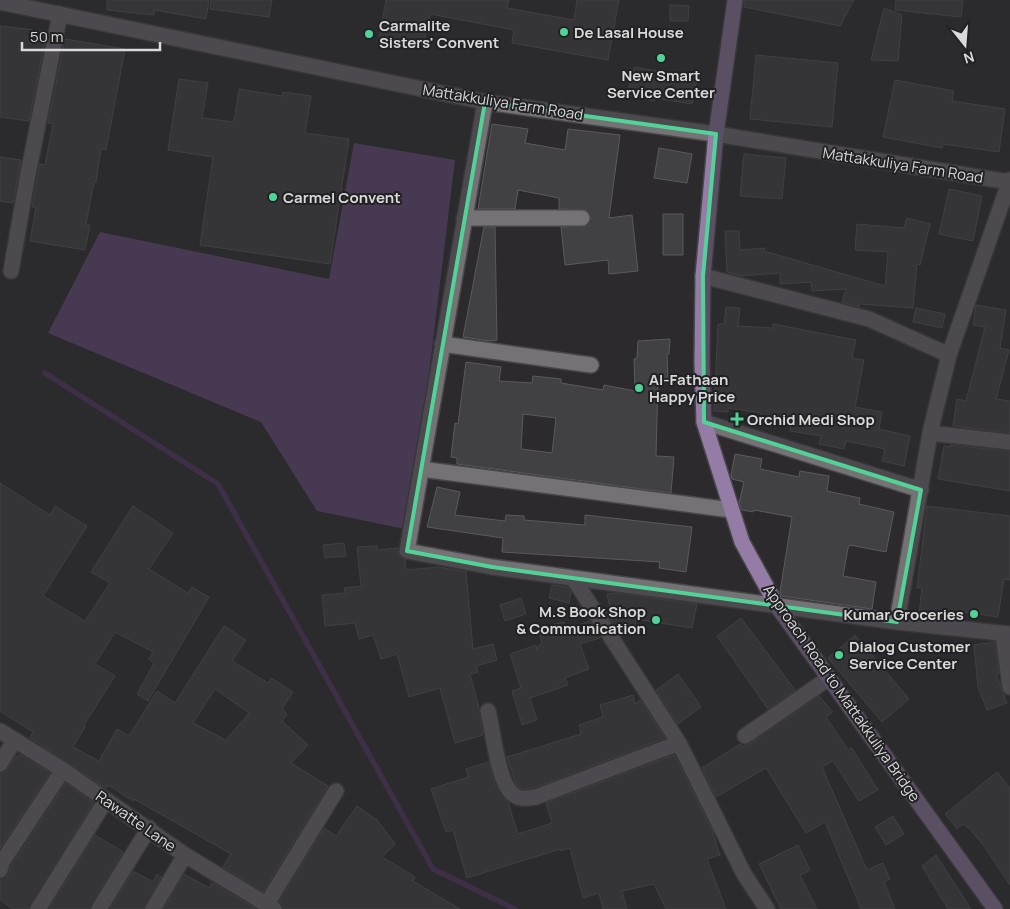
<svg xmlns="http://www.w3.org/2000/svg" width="1010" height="909" font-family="Manrope,sans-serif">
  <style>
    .forest { fill: #684d7c }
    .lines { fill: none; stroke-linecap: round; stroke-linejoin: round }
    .stream { stroke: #513664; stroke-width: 5.5 }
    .building { fill: #414043; stroke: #5b595c; fill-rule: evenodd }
    .minor-casing { stroke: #474648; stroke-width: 18 }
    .major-casing { stroke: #474648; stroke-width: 18 }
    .minor { stroke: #747275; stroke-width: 15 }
    .major { stroke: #947ca7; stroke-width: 15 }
    .marked { fill: none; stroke: #51d397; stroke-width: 4; stroke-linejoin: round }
    .poi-dot { fill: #51d397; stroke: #222123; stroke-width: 2 }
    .labels { text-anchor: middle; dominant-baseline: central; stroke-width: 4; stroke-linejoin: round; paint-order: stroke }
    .poi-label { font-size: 15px; font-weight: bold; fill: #dad9da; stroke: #222123; text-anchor: start }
    .street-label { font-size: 15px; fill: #dad9da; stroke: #222123 }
  </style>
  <rect width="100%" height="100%" fill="#2c2a2d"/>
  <path class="forest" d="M354 143 455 160 410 530 317 511 261 422 48 333 100 232 329 279Z"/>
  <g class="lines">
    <path class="stream" d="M45 373 218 484 433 869 515 909"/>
  </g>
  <path class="building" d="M107 0H209L206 19 154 10V15L107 10Z
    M211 0H272L269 17 210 9Z
    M386 0H509L507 8 574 20 577 0H619L608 60 512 43 514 30 430 14 423 46 379 38Z
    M744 0H854L840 26 744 7Z
    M896 0H963L961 17 895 10Z
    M670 5 689 6 688 21H670Z
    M884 8 902 15 898 61 871 60Z
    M0 26 43 31 42 35 46 36 29 121 0 117Z
    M65 39 125 49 106 150 101 149 96 182H94L86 224 90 225 85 250 30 241 36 207H32L40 164 45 165 53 124 48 123Z
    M756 55 838 63 832 127 750 119Z
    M634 67 697 78 692 104 655 98 654 101 627 95Z
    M179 79 208 83 202 118 234 122 239 89 282 96 283 92 311 96 305 133 349 139 330 264 200 245 213 157 168 150Z
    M895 80 954 91 952 101 1005 109 999 152 943 144 942 148 883 137Z
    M492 124 528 129 525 143 565 150 568 129 620 135 609 218 632 215 638 271 609 274 608 260 565 265 561 227 586 226 591 218 586 210 559 209V198L518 190 515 209H478Z
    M659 148 692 154 687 183 654 178Z
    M744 154 786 158 782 199 740 196Z
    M0 157 21 160 13 203 0 201Z
    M949 189 982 196 973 241 939 234Z
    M663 214H683V255H663Z
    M907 218 930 224 920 265 917 264 913 308 860 304 859 307 842 302 846 289 812 291 811 282 780 284V273L741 276 727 272 725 231H739L740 250 765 248 764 251 885 286 888 252 855 250 857 224 904 228Z
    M484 227H495L497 340 489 341 463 337Z
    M976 305 1006 310 1000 348 1009 350 996 399 1010 401V433L953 426 957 399 966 401 985 327 973 325Z
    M726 307 740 308 738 326 772 328 773 324 856 340 852 358 864 360 855 407 882 412 879 429 910 436 904 466 882 461 885 449 846 441 844 449 819 444 821 436 790 431 791 423 760 419 761 413 728 408V412L714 411 718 324H724Z
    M916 308 945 314 942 328 913 322Z
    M670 339 669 354H667L668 379 658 380 656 456 674 457 671 493 457 464V458L451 457 455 423 458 424 466 362 501 367 499 381 532 383 533 376 561 379V383L603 390 604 385 635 391 634 359 637 358 638 341ZM523 414 556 418 552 453 521 449Z
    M950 445 1010 451V491L938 479 944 446 950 447Z
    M735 454 762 459 760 469 799 477 800 471 829 476 827 491 860 498 859 504 894 512 886 552 850 545 848 548 843 576 876 582 872 609 782 596 780 592 792 517 754 510 753 512 742 510 739 503 744 482 732 479 731 475Z
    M0 483 50 515 55 506 87 526 43 596 85 621 110 583 91 572 133 506 173 533 149 569 188 593 192 587 209 597 148 701 137 694 154 663 149 659 153 652 115 632 95 664 115 676 84 725 85 727 73 747 99 761 117 729 129 736 157 691 175 703 224 626 246 640 232 661 268 683 271 678 293 692 282 709 287 714 282 721 308 745 291 763 328 786 263 892 223 867 231 854 134 799 133 801 108 785 106 788 30 738 33 732 0 711ZM215 689 249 713 226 740 193 723Z
    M437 487 460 492 455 515 505 521 506 515 524 516V520L585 525V515L692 527 686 572 659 568 660 562 502 552 503 538 427 527Z
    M927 506 1010 516V580L1004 579 998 617 957 611 956 618 919 614 922 588H917Z
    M344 543 346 556 325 558 323 545Z
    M377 546V550L398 548V555L405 560 406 570 439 567 466 572 473 649 493 644 497 660 476 666 478 672 470 674 479 708 483 735 455 743 440 688 409 697 397 654 381 659 373 635 359 639 355 623 325 626 322 595 345 593 344 588 361 586 357 547Z
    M552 585 567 587 571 592 569 603 549 598Z
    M616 593 697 604 692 628 635 619 636 625 615 626 606 613 611 612 607 594Z
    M521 598 526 614 505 621 500 605Z
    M741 618 795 690 768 709 717 636Z
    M590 621 600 638 580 644 589 669 565 678 568 685 530 698 537 720 522 725 512 691 521 688 510 654 536 645 537 650 539 645 542 644 540 636 542 627 564 622 563 630Z
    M855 635 909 699 882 722 828 658Z
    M995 642 999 674H996L1007 703 987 710 978 687 974 645Z
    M678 674 701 707 678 724 656 690Z
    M633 695 635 704 640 700 665 738 534 788 522 789 516 784 507 757 581 734 579 725 603 717 600 705Z
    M819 696 833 712 826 717 848 750 852 748 878 790 859 801 833 761 822 767 867 870 883 863 890 879 884 882 895 909H861L825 822 806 833 766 768 716 797 702 768 740 744 742 747 750 744Z
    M20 754 50 773 0 848V773L8 769 16 756 18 757Z
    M674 755 712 830 720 855 707 859 726 909H666L654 884 622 891 627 909H603L599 893 583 898 570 848 561 851 560 849 467 878 453 830 446 832 431 789 468 777 466 769 489 762 495 784 508 802 518 834 552 823 546 803Z
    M997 772 1010 788V885L984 846 969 828 963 824 957 829 945 814Z
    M66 783 93 803 29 909H13L0 900V879L7 876 11 866Z
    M357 806 377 820 395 844 382 857 415 877 413 881 460 909H283L279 901 324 828 336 836Z
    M893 816 904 834 886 845 875 827Z
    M95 835 123 852 90 909H49Z
    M798 845 810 870 800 875 817 909H781L759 864Z
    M936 855 971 909H948L922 866Z
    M133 871 153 882 157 874 161 877 144 909H110Z
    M184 874 209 888 212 883 256 909H164Z"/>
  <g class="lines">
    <defs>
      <path id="minor" d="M0 2 485 102 716 134 1010 182
        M485 102 407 551 492 567 897 622 1010 634
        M464 218H582
        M11 271 27 179 60 14
        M703 276 869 319 949 355
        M442 344 591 365
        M704 422 921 490
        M930 433 1010 442
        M421 469 731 510
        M573 578 679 743 744 874 767 909
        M897 622 930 433 949 355 1010 180
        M1003 634 1010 687
        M488 711C493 730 498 785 514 795 521 800 528 798 536 797L679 743
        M0 731 63 770 185 855 274 909
        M745 736 829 678
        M0 764 14 741
        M0 870 2 862 63 770
        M266 905 336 791
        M38 909 106 800
        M99 909 149 828
        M153 909 185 855"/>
      <path id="major" d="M735 0 716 134 703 276 702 362 704 422 742 542 777 606 995 909"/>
    </defs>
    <use href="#minor" class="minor-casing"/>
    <use href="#major" class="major-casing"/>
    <use href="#minor" class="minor"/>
    <use href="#major" class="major"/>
  </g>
  <path d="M0 0H1010V909H0ZM485 102 716 134 703 276 704 422 921 490 897 622 492 567 407 551Z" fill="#2c2a2d" fill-opacity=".55" fill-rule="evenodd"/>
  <path class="marked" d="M485 102 716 134 703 276 704 422 921 490 897 622 492 567 407 551Z"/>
  <g class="poi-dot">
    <circle cx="564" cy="32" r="5"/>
    <circle cx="369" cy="34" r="5"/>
    <circle cx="661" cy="58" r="5"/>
    <circle cx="273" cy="197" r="5"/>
    <circle cx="639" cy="388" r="5"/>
    <path d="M734.5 411.5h5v5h5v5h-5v5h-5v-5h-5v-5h5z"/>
    <circle cx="974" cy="614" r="5"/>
    <circle cx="656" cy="620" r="5"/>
    <circle cx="839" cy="655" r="5"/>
  </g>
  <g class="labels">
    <g class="poi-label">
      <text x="379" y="25">Carmalite<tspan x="379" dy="17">Sisters' Convent</tspan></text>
      <text x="574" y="32">De Lasal House</text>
      <text x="661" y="75" text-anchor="middle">New Smart<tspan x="661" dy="17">Service Center</tspan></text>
      <text x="283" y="197">Carmel Convent</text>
      <text x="649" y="379">Al-Fathaan<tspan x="649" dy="17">Happy Price</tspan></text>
      <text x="747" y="419">Orchid Medi Shop</text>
      <text x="646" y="611" text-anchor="end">M.S Book Shop<tspan x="646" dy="17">&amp; Communication</tspan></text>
      <text x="964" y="614" text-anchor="end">Kumar Groceries</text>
      <text x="849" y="646">Dialog Customer<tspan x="849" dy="17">Service Center</tspan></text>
    </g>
    <g class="street-label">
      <text transform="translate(503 102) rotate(9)">Mattakkuliya Farm Road</text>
      <text transform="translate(903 165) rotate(9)">Mattakkuliya Farm Road</text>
      <text transform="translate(842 693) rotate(55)">Approach Road to Mattakkuliya Bridge</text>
      <text transform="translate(136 821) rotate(35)">Rawatte Lane</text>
    </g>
  </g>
  <g transform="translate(965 45) rotate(163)" stroke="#222123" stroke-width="4" paint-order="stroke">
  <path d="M0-4L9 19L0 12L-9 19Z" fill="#dad9da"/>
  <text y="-8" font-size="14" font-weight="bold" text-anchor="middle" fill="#dad9da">N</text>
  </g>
  <path d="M22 42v8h138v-8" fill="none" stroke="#dad9da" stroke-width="2.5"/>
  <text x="30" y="42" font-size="15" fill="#dad9da" stroke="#222123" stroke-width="4" paint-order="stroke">50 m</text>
</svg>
